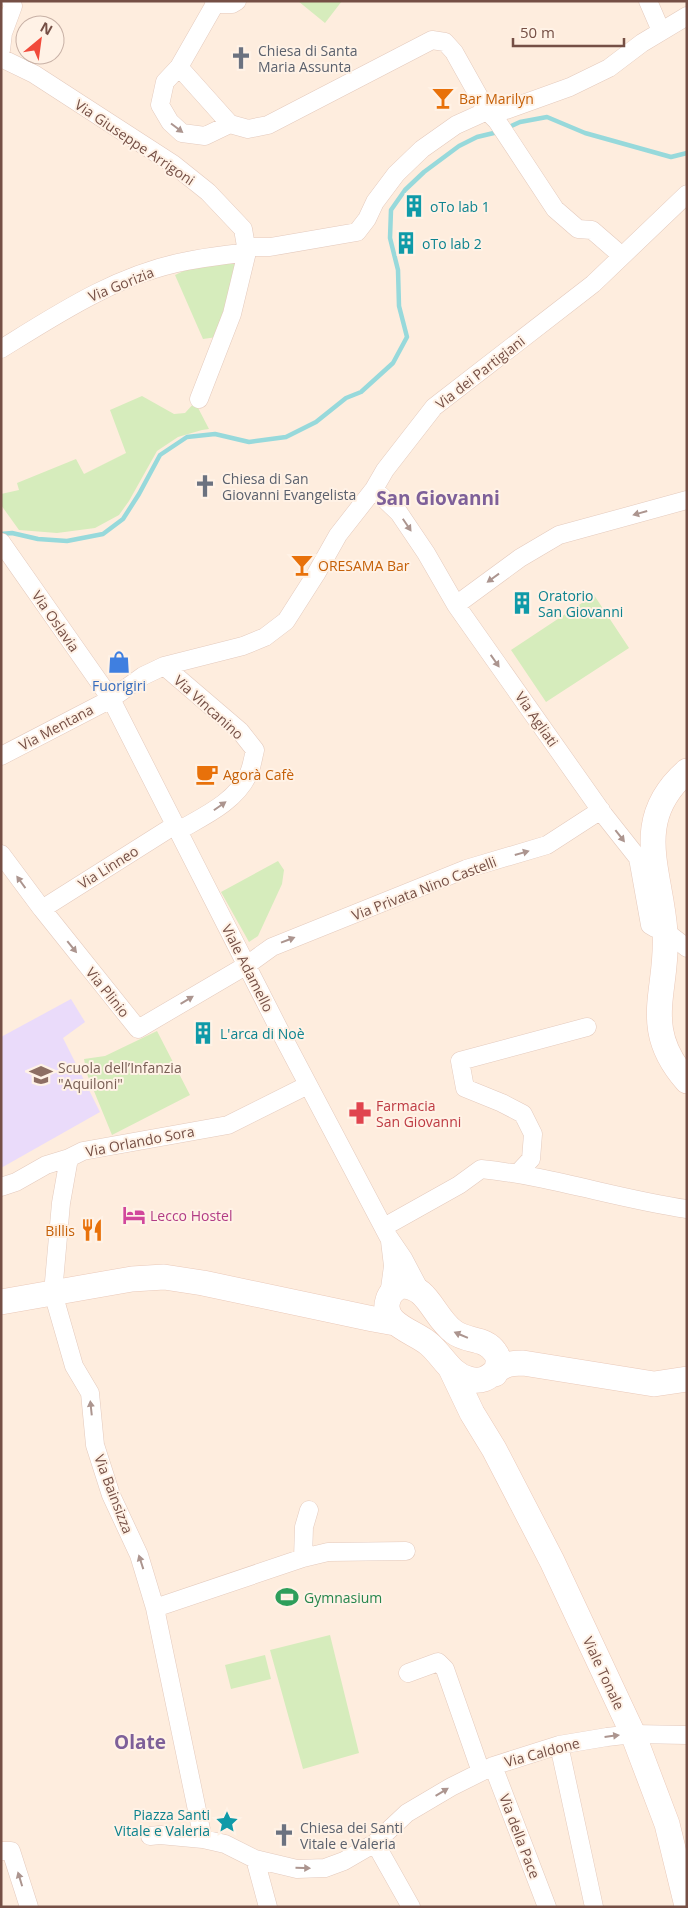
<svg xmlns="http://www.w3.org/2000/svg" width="688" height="1908" font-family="'Open Sans',sans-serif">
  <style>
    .education { fill: #eadbfa }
    .green { fill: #d6ecbc }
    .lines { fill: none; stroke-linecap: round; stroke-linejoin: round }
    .stream { stroke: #97d9db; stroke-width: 4.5 }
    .street-casing { stroke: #e4cabd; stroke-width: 19 }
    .secondary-casing { stroke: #eac9b9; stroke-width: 26 }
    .street { stroke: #fff; stroke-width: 18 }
    .secondary { stroke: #fff; stroke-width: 25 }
    .oneway { fill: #ac958f }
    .labels { text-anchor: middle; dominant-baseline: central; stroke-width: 4; stroke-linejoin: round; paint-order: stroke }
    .worship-label { font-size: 14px; fill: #5b616d; stroke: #fff2e6; text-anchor: start }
    .food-label { font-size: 14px; fill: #c56008; stroke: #fff2e6; text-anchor: start }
    .street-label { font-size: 14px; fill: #754f45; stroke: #fff2e6 }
    .culture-label { font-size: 14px; fill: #0d838f; stroke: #fff2e6; text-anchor: start }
    .shop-label { font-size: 14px; fill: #366cbe; stroke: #fff2e6 }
    .education-label { font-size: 14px; fill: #785e54; stroke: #fff2e6; text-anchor: start }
    .health-label { font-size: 14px; fill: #be3a42; stroke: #fff2e6; text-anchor: start }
    .hotel-label { font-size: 14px; fill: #b23c85; stroke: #fff2e6; text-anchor: start }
    .leisure-label { font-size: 14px; fill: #27864d; stroke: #fff2e6; text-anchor: start }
    .district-label { font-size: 19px; font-weight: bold; fill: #7e6099; stroke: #fff2e6 }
  </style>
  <rect width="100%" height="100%" fill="#feedde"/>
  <path class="education" d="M71 999 85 1022 63 1038 100 1112 1 1168V1037Z"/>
  <path class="green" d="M298 1H342L325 23Z
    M238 260 217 337 203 339 175 275 194 266Z
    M142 396 174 414 185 413 195 402 209 429 202 430 178 437 157 451 129 501 119 515 95 528 57 533 19 530 1 505V494L19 490 17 483 76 459 84 474 126 453 110 410Z
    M594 595 629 648 546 702 511 650Z
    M278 861 284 870 282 884 258 936 249 942 221 892Z
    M157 1031 190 1095 112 1135 87 1074 84 1059 105 1056Z
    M330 1635 359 1753 303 1769 270 1650Z
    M265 1655 271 1679 231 1689 225 1665Z"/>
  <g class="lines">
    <path class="stream" d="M507 128 520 122 547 117 585 133 671 157 687 153
      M1 534 12 533 38 539 67 541 103 534 123 519 139 494 160 455 187 437 215 434 249 442 286 437 316 422 346 398 361 392 393 363 407 337 399 306 398 270 390 238 391 210 405 190 424 172 459 146 477 137 498 132"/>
    <defs>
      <path id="street" d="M214 1 215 4 179 67 165 82 160 105 170 122 182 133 205 136 230 124
        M648 1 661 31
        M215 4H232L237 1
        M1 50 3 33 13 6 11 1
        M1 58 34 74 173 164 208 192 243 229 247 252 232 314 199 399
        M179 67 230 124 248 129 268 125 432 40 445 42 454 52 487 111 497 121 555 209 578 229 592 230 622 256
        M247 247H270L357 232 367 219 375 202 396 174 422 149 456 125 487 111 506 110 570 87 609 68 642 43 687 16
        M1 349C59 313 118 274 187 261 207 257 227 255 247 252
        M374 489 399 513 426 553 456 605 604 815 638 858 650 925 655 928 665 931 687 948
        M1 542 111 699 283 1037 388 1236 403 1258 422 1294
        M456 605 520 558 559 535 687 500
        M164 666 240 731 255 750C253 758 252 766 249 773 236 802 204 816 178 831
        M1 756 111 699 143 676 164 666 243 646 265 637 286 621 316 574 338 535 374 489 385 470 434 407 593 284 687 194
        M1 854 42 909 138 1029 247 965 272 947 466 869 547 845 601 810
        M42 909 175 825
        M518 1173 531 1159 533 1134 523 1114 502 1103 465 1088 460 1061 587 1027
        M1 1187 16 1182 46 1165 69 1158
        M384 1227 459 1185 481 1169C551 1176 618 1199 687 1209
        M389 1296 393 1266 390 1241
        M303 1558 304 1527 309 1510
        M155 1608 303 1558 328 1552 406 1551
        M408 1673 438 1662 445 1669 481 1772
        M559 1745 594 1907
        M493 1766 547 1907
        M150 1836 160 1835 203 1839 225 1844 255 1859 297 1869 325 1868 344 1861 375 1843 407 1813 451 1787 493 1766 559 1745 607 1737 633 1734 687 1735
        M203 1839 155 1608 139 1555 111 1495 95 1445 90 1393 74 1366 53 1293 61 1203 69 1158 83 1151 228 1125 308 1085
        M375 1843 411 1907
        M1 1851H11L29 1907
        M255 1859 268 1907"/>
      <path id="secondary" d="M687 771C630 821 661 871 665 932 669 991 639 1027 687 1081
        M1 1302 132 1279 164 1277 203 1283 373 1319 395 1323
        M451 1369 472 1413 494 1449 552 1561 633 1734 667 1824 687 1906
        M495 1374C498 1367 500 1358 495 1352 485 1337 467 1342 454 1332 433 1317 428 1284 400 1286 394 1290 390 1293 388 1300 380 1324 416 1332 429 1344 443 1356 451 1375 469 1379 487 1384 492 1372 504 1366 510 1363 517 1363 523 1363L654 1384 687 1379"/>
    </defs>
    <use href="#street" class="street-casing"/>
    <use href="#secondary" class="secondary-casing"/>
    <use href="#street" class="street"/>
    <use href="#secondary" class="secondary"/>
  </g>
  <defs><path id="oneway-solid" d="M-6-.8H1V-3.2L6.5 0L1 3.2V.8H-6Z" transform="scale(1.25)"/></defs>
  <g class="oneway">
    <use href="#oneway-solid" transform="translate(177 128) rotate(37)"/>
    <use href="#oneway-solid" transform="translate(640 513) rotate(164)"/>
    <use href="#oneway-solid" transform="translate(407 525) rotate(56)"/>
    <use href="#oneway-solid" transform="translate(493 578) rotate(144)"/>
    <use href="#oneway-solid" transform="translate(495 661) rotate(55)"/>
    <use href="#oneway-solid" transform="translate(220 806) rotate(-35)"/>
    <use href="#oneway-solid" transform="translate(620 836) rotate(52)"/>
    <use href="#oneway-solid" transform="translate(522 853) rotate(-16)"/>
    <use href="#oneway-solid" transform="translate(21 882) rotate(-126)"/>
    <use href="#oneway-solid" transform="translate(288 940) rotate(-21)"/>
    <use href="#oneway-solid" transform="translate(72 947) rotate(51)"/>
    <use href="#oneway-solid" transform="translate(187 1000) rotate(-31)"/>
    <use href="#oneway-solid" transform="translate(461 1335) rotate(-157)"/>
    <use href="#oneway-solid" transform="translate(91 1408) rotate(-96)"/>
    <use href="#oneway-solid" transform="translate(141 1562) rotate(-108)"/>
    <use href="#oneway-solid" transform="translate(612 1736) rotate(-7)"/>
    <use href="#oneway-solid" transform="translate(442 1792) rotate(-31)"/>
    <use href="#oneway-solid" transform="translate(303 1868) rotate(1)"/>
    <use href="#oneway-solid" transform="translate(20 1879) rotate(-107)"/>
  </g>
  <defs>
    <symbol id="church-bare" viewBox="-9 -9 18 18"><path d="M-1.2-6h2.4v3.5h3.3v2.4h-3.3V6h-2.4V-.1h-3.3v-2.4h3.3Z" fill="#6b7280" stroke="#fff2e6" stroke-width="2.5" paint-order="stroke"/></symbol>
    <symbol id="bar-bare" viewBox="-9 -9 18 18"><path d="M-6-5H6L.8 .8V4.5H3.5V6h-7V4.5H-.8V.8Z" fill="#e8710a" stroke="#fff2e6" stroke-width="2.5" paint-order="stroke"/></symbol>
    <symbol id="building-bare" viewBox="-9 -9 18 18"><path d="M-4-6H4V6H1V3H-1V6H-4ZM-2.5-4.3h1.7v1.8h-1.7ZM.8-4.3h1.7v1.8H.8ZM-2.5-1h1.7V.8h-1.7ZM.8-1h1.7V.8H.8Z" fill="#0f9aa8" stroke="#fff2e6" stroke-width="2.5" paint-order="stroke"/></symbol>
    <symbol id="shop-bare" viewBox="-9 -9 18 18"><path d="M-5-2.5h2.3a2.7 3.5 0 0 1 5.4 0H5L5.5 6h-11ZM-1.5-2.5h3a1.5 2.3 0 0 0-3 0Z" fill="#3f7fe0" stroke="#fff2e6" stroke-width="2.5" paint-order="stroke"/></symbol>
    <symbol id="cafe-bare" viewBox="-9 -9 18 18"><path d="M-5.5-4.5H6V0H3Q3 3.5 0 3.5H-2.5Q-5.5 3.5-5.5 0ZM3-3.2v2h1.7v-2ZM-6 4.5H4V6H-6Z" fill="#e8710a" stroke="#fff2e6" stroke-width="2.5" paint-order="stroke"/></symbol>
    <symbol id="school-bare" viewBox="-9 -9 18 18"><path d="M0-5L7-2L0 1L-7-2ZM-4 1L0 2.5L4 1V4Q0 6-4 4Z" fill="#8d6e63" stroke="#fff2e6" stroke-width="2.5" paint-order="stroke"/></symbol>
    <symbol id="pharmacy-bare" viewBox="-9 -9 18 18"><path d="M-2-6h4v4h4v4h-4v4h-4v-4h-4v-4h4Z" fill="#e0444e" stroke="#fff2e6" stroke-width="2.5" paint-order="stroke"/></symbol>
    <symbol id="hotel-bare" viewBox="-9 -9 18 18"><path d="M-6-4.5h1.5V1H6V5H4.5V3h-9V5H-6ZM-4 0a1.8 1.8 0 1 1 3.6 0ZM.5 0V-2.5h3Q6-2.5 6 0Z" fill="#d1479c" stroke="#fff2e6" stroke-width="2.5" paint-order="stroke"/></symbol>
    <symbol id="restaurant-bare" viewBox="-9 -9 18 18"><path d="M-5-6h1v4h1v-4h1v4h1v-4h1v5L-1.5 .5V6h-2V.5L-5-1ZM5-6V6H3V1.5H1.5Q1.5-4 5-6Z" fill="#e8710a" stroke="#fff2e6" stroke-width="2.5" paint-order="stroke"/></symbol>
    <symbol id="stadium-bare" viewBox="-9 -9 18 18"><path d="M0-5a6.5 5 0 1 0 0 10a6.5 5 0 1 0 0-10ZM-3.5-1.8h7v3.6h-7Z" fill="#2e9e5b" stroke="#fff2e6" stroke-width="2.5" paint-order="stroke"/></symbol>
    <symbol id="sight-bare" viewBox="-9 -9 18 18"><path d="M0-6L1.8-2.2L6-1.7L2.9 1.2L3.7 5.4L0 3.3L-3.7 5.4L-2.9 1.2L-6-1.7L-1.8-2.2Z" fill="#0f9aa8" stroke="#fff2e6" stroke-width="2.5" paint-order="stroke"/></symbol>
  </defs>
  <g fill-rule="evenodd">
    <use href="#church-bare" x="225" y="42" width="32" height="32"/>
    <use href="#bar-bare" x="427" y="82" width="32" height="32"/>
    <use href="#building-bare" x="398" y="190" width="32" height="32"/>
    <use href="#building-bare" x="390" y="227" width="32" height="32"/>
    <use href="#church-bare" x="189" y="470" width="32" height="32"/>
    <use href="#bar-bare" x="286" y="549" width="32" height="32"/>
    <use href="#building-bare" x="506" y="587" width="32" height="32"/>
    <use href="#shop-bare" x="103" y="646" width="32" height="32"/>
    <use href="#cafe-bare" x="191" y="758" width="32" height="32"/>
    <use href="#building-bare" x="187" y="1017" width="32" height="32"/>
    <use href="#school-bare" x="25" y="1059" width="32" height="32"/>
    <use href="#pharmacy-bare" x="344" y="1097" width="32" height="32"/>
    <use href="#hotel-bare" x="118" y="1199" width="32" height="32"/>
    <use href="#restaurant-bare" x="76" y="1214" width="32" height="32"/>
    <use href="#stadium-bare" x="271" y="1581" width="32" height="32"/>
    <use href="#sight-bare" x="211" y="1806" width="32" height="32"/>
    <use href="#church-bare" x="268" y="1819" width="32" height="32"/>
  </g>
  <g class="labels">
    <g class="worship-label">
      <text x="258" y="50">Chiesa di Santa<tspan x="258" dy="16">Maria Assunta</tspan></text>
      <text x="222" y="478">Chiesa di San<tspan x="222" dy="16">Giovanni Evangelista</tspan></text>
      <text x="300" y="1827">Chiesa dei Santi<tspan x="300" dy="16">Vitale e Valeria</tspan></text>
    </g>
    <g class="food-label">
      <text x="459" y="98">Bar Marilyn</text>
      <text x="318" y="565">ORESAMA Bar</text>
      <text x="223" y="774">Agorà Cafè</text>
      <text x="75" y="1230" text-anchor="end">Billis</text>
    </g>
    <g class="street-label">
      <text transform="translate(135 142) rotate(34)">Via Giuseppe Arrigoni</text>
      <text transform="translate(121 284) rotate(-22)">Via Gorizia</text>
      <text transform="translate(480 372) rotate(-38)">Via dei Partigiani</text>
      <text transform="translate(56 621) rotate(55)">Via Oslavia</text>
      <text transform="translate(209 707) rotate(42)">Via Vincanino</text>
      <text transform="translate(537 719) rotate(55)">Via Agliati</text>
      <text transform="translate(56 727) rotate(-28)">Via Mentana</text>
      <text transform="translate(108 867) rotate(-32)">Via Linneo</text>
      <text transform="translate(424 888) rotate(-21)">Via Privata Nino Castelli</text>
      <text transform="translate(248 968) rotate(63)">Viale Adamello</text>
      <text transform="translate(108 992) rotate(51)">Via Plinio</text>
      <text transform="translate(140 1141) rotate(-11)">Via Orlando Sora</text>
      <text transform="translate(114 1494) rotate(69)">Via Bainsizza</text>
      <text transform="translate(604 1673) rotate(65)">Viale Tonale</text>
      <text transform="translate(542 1752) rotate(-15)">Via Caldone</text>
      <text transform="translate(520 1836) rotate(69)">Via della Pace</text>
    </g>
    <g class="culture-label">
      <text x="430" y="206">oTo lab 1</text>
      <text x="422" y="243">oTo lab 2</text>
      <text x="538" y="595">Oratorio<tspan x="538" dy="16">San Giovanni</tspan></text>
      <text x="220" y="1033">L'arca di Noè</text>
      <text x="210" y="1814" text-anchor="end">Piazza Santi<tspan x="210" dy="16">Vitale e Valeria</tspan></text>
    </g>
    <g class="shop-label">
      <text x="119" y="685">Fuorigiri</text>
    </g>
    <g class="education-label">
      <text x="58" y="1067">Scuola dell’Infanzia<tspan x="58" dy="16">"Aquiloni"</tspan></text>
    </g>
    <g class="health-label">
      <text x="376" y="1105">Farmacia<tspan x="376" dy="16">San Giovanni</tspan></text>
    </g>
    <g class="hotel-label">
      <text x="150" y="1215">Lecco Hostel</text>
    </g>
    <g class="leisure-label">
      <text x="304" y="1597">Gymnasium</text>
    </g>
    <g class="district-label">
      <text x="438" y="498">San Giovanni</text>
      <text x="140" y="1742">Olate</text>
    </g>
  </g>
  <rect width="688" height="1908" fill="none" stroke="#754f45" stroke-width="5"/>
  <g transform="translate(40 40) rotate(29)"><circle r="24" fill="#fff2e6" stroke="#c8b1a6"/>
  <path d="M0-4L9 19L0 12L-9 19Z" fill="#f14a3a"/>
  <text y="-8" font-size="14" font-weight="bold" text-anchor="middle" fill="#754f45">N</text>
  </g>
  <path d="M513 38v8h111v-8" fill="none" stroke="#754f45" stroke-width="2.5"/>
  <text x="520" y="38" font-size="15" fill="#754f45" stroke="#fff2e6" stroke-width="4" paint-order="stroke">50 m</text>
</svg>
